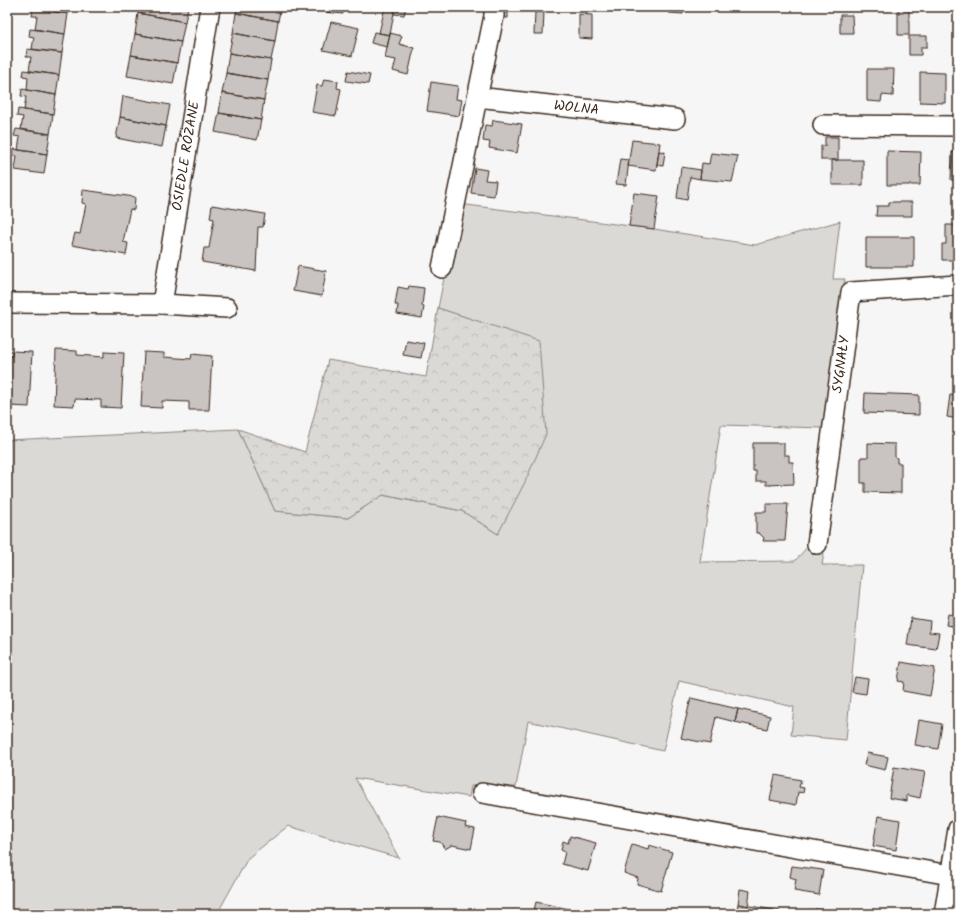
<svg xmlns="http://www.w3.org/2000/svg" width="965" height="921" font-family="Kalam,sans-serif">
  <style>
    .grass { fill: #dbd9d6; stroke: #8b827a }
    .forest { fill: url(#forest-crowns); stroke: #8b827a }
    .building { fill: #c9c3c1; stroke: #3b2a1e }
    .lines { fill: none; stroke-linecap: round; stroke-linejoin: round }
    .minor-casing { stroke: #3b2a1e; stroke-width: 22 }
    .minor { stroke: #fff; stroke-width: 19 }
    .labels { text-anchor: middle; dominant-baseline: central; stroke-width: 4; stroke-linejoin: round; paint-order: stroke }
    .street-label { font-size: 14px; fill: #3b2a1e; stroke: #fff }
  </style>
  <defs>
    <pattern id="forest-crowns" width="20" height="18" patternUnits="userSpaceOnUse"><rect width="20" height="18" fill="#dbd9d6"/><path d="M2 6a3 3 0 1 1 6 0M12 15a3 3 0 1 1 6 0" fill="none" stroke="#bdbab7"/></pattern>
  </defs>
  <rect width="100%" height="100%" fill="#f7f6f6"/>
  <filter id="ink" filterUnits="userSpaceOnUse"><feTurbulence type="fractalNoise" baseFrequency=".025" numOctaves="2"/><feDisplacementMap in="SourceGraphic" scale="8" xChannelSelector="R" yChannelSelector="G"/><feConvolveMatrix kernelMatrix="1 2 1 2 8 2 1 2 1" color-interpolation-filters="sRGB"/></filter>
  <g filter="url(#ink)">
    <path class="grass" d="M459 204 654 229 755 245 840 221 833 279H845L823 428 721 425 700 562 795 561 808 546 824 553 822 565H862L846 740 791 735 794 707 679 681 663 751 528 721 516 787 471 786 469 797 355 778 399 858 288 826 248 858 217 914H7V440L238 429 275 511 348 518 382 495 462 511 498 534 539 342 438 308Z"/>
    <path class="forest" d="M438 308 539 341 546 434 525 482 498 534 462 511 383 495 348 518 275 511 238 429 305 452 328 360 426 377Z"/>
    <path class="building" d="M39 7H69L68 14 38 9Z
      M140 7H188L185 22 138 13Z
      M237 7H281L278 21 236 13Z
      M326 7H343V14L325 12Z
      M385 7H395L390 35 379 33Z
      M395 7H406L404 15 394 14Z
      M499 7H508V18H499Z
      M669 7H683V14L669 13Z
      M898 7H909V35H898Z
      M33 9 68 14 65 34 35 29 37 16H32Z
      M535 12H544L543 34H534Z
      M138 13 185 22 181 42 135 34Z
      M236 13 278 21 275 41 233 33Z
      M579 14 592 15V39L579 38Z
      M840 15H852L853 33H840Z
      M331 22 359 28 352 56 323 50Z
      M30 29 65 34 62 53 32 49 34 37 29 36Z
      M374 32 390 35 387 47 371 43Z
      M233 33 275 41 271 60 229 53Z
      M390 33 402 36 399 44 414 48 408 75 393 71 396 60 385 58Z
      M135 34 181 42 177 63 131 55Z
      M909 36H927V47H921V55H909Z
      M27 49 62 53 59 75 29 71 31 57H26Z
      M229 53 271 60 268 80 226 73Z
      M131 55 177 63 173 84 127 76Z
      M867 69H894L893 96 882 95 881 102 867 101Z
      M24 70 59 75 56 95 27 90 28 77 23 76Z
      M348 71 370 75 368 84 346 81Z
      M920 72 945 73V103L920 102Z
      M226 73 268 80 264 100 222 93Z
      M324 79 338 81 337 88 341 89 336 116 312 112 317 85 322 86Z
      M431 82 458 86 456 99 462 100 459 116 427 111Z
      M22 89 56 95 53 114 24 110 26 97 21 96Z
      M222 93 264 100 261 120 219 113Z
      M123 96 170 105 166 126 120 117Z
      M18 109 53 114 50 134 21 129 23 117 17 116Z
      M219 113 261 120 257 140 215 132Z
      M120 117 166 126 162 147 116 138Z
      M493 120 522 124 517 153 489 148 490 142 483 141 485 125 492 126Z
      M16 129 50 134 47 154 18 150 20 137 14 136Z
      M825 137H838V160H821V146H825Z
      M632 140 660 143 656 170 628 166Z
      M13 149 47 154 44 174 15 170 17 156H12Z
      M659 151 665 152 663 166 657 165Z
      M887 151 921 152 920 185H887Z
      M952 152H958V180H951Z
      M711 153 738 156 732 182 700 179 702 163 709 164Z
      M620 159 629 160 626 185 616 184Z
      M832 160H863V185H832Z
      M681 167 701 170 700 179 690 177 687 200 677 198Z
      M475 168 487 170 485 180 496 181 494 196 471 193Z
      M83 190 135 197 134 210 130 209 123 242 128 243 126 255 72 245 75 233 80 234 86 204 82 203Z
      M634 193 659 196 654 229 629 226Z
      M889 202H912V216H876L877 206H889Z
      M212 205 265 214 263 227H258L256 271 202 262 204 248H209L214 219 210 218Z
      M946 225H958V263H956L957 260H942V244H946Z
      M866 237H914V267H866Z
      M298 266 326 271 322 296 293 291Z
      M409 286 424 288 422 306 424 307 422 318 397 314 398 305H395L398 287 408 289Z
      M406 340 424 343 421 358 403 355Z
      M56 350 77 351V355L104 357V352L124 353 121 408 101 407V400L75 399 74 406 54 405Z
      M12 351 32 352 29 407 9 406 10 399H7V356H12Z
      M144 352 164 353V357L191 359 192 354 212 356 209 410H189V402L162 401V408L141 407Z
      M865 393 919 395V415L864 413Z
      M950 395 958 396V419L947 417Z
      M753 443H784V455H789V462H793L794 484 766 485V481H756V471H753Z
      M868 443 895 444V457L897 458V463H901V493L865 492V483H861V457H868Z
      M766 504H788L785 541H763L764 538 759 533H756V512H766Z
      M948 614 958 616V627L946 625Z
      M911 618 930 621 929 632 939 633 936 649 907 645Z
      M901 662 935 668 930 696 903 691 904 682 898 681Z
      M855 677 868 679 866 694 852 692Z
      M691 698 738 709 735 722 716 717 710 744 681 738Z
      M738 709 770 716 767 729 735 722Z
      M919 720 942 724 938 749 915 745Z
      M867 753 888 757 885 770 864 765Z
      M894 767 925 772 920 798 907 795V801L889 798Z
      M775 775 801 780 799 787 804 788 803 793 798 792 796 805 770 800Z
      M878 816 900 820 896 850 873 846Z
      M438 817 466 823 465 827 475 829 471 849 452 845 445 849 440 842 433 841Z
      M570 836 596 843 588 871 562 864 565 852 561 850 563 841 568 843Z
      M632 844 648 849 649 845 672 852 661 891 637 884 638 878 624 873Z
      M792 866 823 870 819 895 794 891 796 879 790 877Z
      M740 889 750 891 748 906 738 904Z
      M536 902 569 909 568 914H533Z
      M738 904 780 911V914H736Z
      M815 909 829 911V914H815Z"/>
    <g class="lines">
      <defs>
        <g id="minor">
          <path id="s1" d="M477 97 675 119"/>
          <path d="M823 125 958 126"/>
          <path d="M442 268 494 16V7"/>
          <path d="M7 303 162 304 227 308"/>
          <path id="s2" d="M162 304 210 7"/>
          <path id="s3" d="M817 544 851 292 958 285"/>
          <path d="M482 793 950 875"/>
          <path d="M944 914 958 829"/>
        </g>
      </defs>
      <use href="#minor" class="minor-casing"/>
      <use href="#minor" class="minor"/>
    </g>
  </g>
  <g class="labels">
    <g class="street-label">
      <text stroke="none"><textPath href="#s1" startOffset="100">WOLNA</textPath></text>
      <text stroke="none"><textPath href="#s2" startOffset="150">OSIEDLE RÓŻANE</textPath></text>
      <text stroke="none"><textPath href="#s3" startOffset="181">SYGNAŁY</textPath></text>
    </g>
  </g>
  <rect width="965" height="921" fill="none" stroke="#fff" stroke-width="24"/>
  <rect x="12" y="12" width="941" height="897" fill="none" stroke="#3b2a1e" stroke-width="1.5" filter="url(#ink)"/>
</svg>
